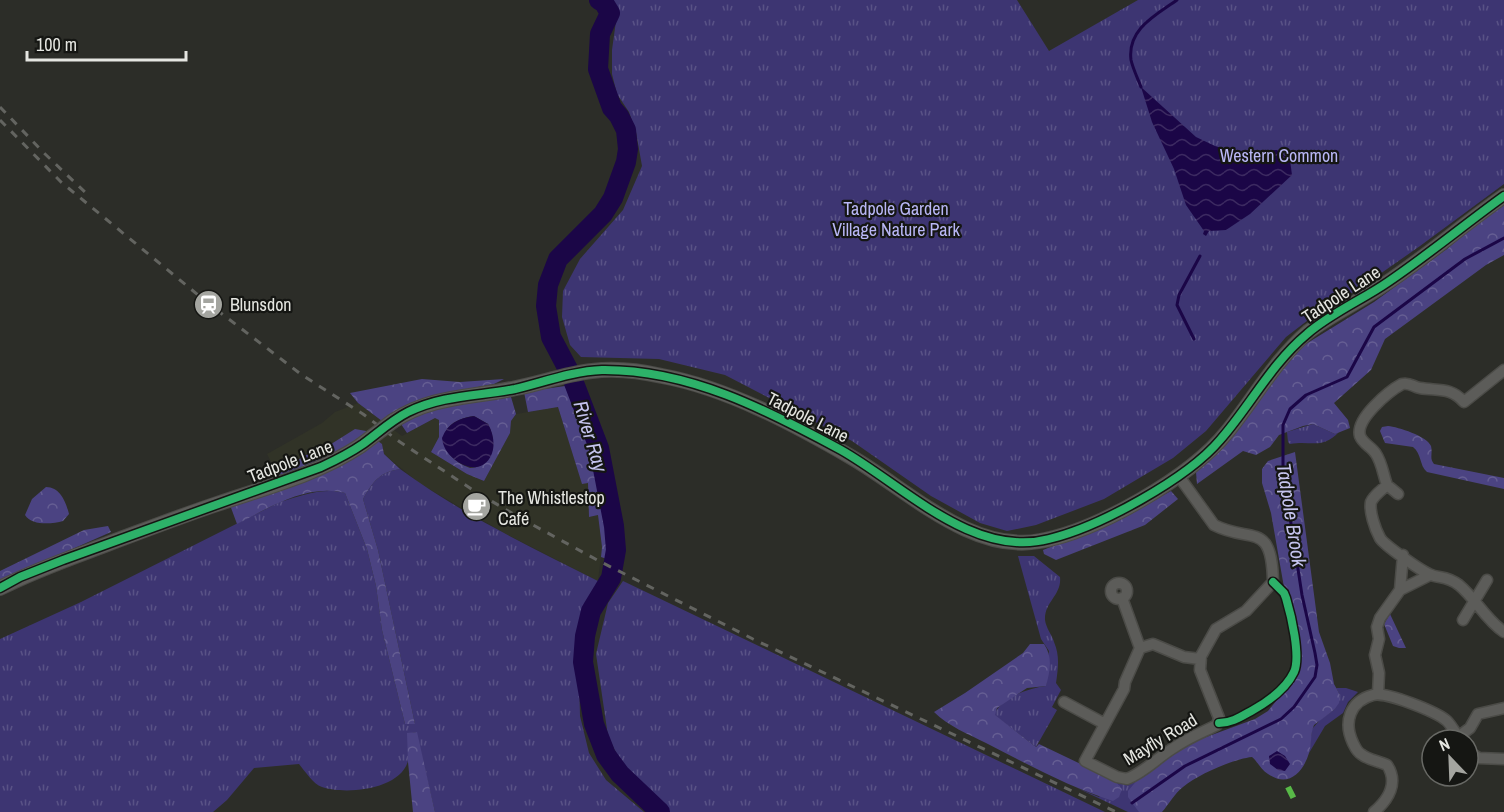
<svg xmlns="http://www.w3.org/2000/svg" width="1504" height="812" font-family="'Archivo Narrow',sans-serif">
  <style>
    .built { fill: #313327 }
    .grass { fill: url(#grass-tufts) }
    .forest { fill: url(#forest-crowns); fill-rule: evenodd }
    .water { fill: url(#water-waves) }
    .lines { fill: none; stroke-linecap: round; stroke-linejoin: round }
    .stream { stroke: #1b0647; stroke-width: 3 }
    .river { stroke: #1b0647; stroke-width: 20 }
    .minor-casing { stroke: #4b4b47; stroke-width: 13 }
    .tertiary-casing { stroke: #4b4b47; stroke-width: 16 }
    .minor { stroke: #5c5c59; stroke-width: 10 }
    .tertiary { stroke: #5c5c59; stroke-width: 14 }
    .rail { stroke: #636460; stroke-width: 3; stroke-dasharray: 8 8; stroke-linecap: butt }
    .tertiary-bridge-casing { stroke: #4b4b47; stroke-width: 16; stroke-linecap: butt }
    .tertiary-bridge { stroke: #5c5c59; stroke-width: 14 }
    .quiet { stroke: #58b947; stroke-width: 6; stroke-dasharray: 12 6; stroke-linecap: butt }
    .cycleway-casing { stroke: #151613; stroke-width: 11 }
    .cycleway { stroke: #2db169; stroke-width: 8 }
    .labels { text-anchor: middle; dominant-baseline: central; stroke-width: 4.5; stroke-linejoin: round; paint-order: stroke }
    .park-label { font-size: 18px; fill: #b9b7f6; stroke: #151613 }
    .street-label { font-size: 18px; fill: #e5e6e1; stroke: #151613 }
    .poi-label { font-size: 18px; fill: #e5e6e1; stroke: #151613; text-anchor: start }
    .water-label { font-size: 20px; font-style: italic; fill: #c4c3ed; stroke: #151613 }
  </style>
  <defs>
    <pattern id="grass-tufts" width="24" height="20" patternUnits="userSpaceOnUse" patternTransform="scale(1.5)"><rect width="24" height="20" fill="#3d3572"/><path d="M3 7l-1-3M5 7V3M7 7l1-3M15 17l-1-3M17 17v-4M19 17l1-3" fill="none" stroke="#595286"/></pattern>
    <pattern id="forest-crowns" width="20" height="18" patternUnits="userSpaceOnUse" patternTransform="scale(1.5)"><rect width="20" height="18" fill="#4b4382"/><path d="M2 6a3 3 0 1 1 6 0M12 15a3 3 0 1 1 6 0" fill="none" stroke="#655e93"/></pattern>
    <pattern id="water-waves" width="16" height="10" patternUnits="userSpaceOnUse" patternTransform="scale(1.5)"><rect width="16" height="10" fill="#1b0647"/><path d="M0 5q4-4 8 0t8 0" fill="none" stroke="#3c2a61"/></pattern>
  </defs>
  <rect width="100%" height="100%" fill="#2c2d28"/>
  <path class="built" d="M358 403 402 436 435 418 439 420V437L431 452 467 474 484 481 510 433 511 421 516 414 558 407 582 483H588L589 517 598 515 602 547 598 581 506 534 419 483 384 454 382 444 367 435 283 475 277 474 267 454 322 423 335 412Z"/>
  <path class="grass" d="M612 0H1017L1049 51 1138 0H1504V184L1420 246 1357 290 1325 307 1286 337 1206 431 1173 458 1104 499 1036 525 1007 531 980 523 931 496 852 441 725 375 659 359 581 357 570 345 562 317 563 291 580 259 623 210 642 166 636 132 629 112 617 94 612 74V50L616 21 615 7Z
    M1313 424 1335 434 1339 432C1322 450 1311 440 1290 444L1288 442 1287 432Z
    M400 469C461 514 531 547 598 581L601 589 581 619 578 639 580 716 589 753 606 780 644 812H435L416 732 408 734C408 741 410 754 408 761 400 790 345 795 322 787 313 784 305 771 299 764L254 768 227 800 213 812H0V639L81 602 280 502C301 496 322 487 345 493L367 549 376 586 382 630 405 724H415L378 550 363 499C373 481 380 472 400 469Z
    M1018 556H1034L1060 577C1062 595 1044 602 1045 620 1046 628 1052 635 1054 642 1060 656 1058 668 1056 683L1061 690 1052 707 1057 710 1036 747 994 715C1000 698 1029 688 1046 686L1049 651 1041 639Z
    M623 581 1105 812H665L625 771 608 736 596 654 608 603Z
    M1336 688H1346L1358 692 1348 702 1343 713 1325 726 1309 753 1312 729 1321 719 1334 710 1340 695Z
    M1139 778V812H1128L1077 788 1099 797 1114 780Z"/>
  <path class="forest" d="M1504 205V255L1486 265 1385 339 1371 370 1334 403 1348 420 1350 428 1335 434 1313 424 1303 426 1279 435 1270 447 1256 455 1243 451 1197 484 1196 472 1231 436 1296 350 1374 302 1447 249 1490 212Z
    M422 379 460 382 504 379 494 384 430 396 407 405 382 421 358 403 350 393Z
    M565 386 573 393C590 443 613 507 610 560L601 557 602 547 598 515 589 517 588 483 582 484 558 407 528 412 524 392Z
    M511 397 516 414 511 421 510 433 484 481 467 474 431 452 439 437V420L435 418 407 433 401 424 431 409 462 400ZM474 416 488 424C498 443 494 466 470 468 435 455 434 421 474 416Z
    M1388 426C1398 427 1427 436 1431 446 1433 454 1429 458 1434 464L1504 478V489L1427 472C1419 465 1422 454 1413 447L1385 443 1380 431 1382 427Z
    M355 429 366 431 367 435 332 456 283 475 277 474 304 456 328 446Z
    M378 441 382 444 384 454 400 469C380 472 373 481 363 499L378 550 415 724H405L382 630 376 586 367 549 345 493C307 483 269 508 237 524L230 505 365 450Z
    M1295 452 1319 632 1330 663 1334 684 1340 695 1339 703 1334 710 1314 725C1310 734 1312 744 1309 753 1303 773 1288 788 1268 774 1261 770 1258 762 1252 757 1233 759 1199 774 1183 787 1175 793 1169 804 1162 812H1139L1128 797V791L1139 778 1190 743 1255 719 1268 711 1294 679 1297 667 1296 656 1271 513 1262 483V469L1268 461Z
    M46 487C60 487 66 502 69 514L63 521C52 524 32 526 25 515L32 499Z
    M1171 491 1178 499 1145 525 1056 560 1044 554 1043 550 1118 520Z
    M108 526 111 532 0 581V571L84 530Z
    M1390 614 1406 648H1399L1393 646 1384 624Z
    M1030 644H1044C1053 657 1050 671 1046 686L1027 688 997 708 995 715 1036 747 1039 744 1114 780 1122 789 1119 797 1113 801C1069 787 1027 764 986 743 968 734 948 726 934 712L965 693 1023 653Z
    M417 732 435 812H413L408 762 407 733Z"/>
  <path class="water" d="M1141 87 1196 137 1215 146 1234 152 1277 150 1290 160 1292 175 1250 214 1226 230 1209 231 1206 236 1203 234 1204 231 1186 205 1174 169 1152 122Z
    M474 416 488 424C504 452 483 482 454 459 447 453 443 447 442 438 448 423 459 418 474 416Z
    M1277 751 1285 756 1290 764 1285 771 1278 770 1270 764 1269 756Z"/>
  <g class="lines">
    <path class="stream" d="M1141 87C1138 79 1133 69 1131 60 1127 29 1156 15 1177 0
      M1194 339 1177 305 1179 295 1200 256
      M1132 803 1185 766 1281 719 1294 707 1315 677 1317 665 1315 653 1302 595 1283 472V425L1290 409 1306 395 1347 377 1374 327 1465 259 1504 238"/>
    <path class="river" d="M599 0 604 3 610 13 600 34 598 69 612 108 619 116 626 130 628 149 626 162 613 198 603 214 558 259 548 285 546 306 551 337 571 375 599 448 614 526 616 550 611 578 591 611 585 636 583 662 594 724 606 755 620 774 660 812"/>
    <defs>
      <path id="minor" d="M1504 370 1464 402C1451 387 1438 391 1420 388 1413 387 1410 382 1402 384 1389 391 1355 419 1360 436 1363 444 1372 447 1376 454 1382 463 1383 474 1387 485 1382 490 1374 495 1371 502 1369 511 1375 529 1380 538 1384 545 1420 570 1429 574 1439 579 1446 575 1459 585 1476 599 1485 619 1504 632
        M1178 475 1214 525C1251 544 1272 520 1273 582L1246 611 1216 629 1201 656 1200 670 1219 718 1217 725C1203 732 1188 738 1175 747 1158 757 1145 772 1127 779L1117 777 1085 761 1124 689 1125 682 1140 648 1153 644 1184 657 1200 659
        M1387 485 1398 494
        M1111 591a8 8 0 1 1 16 0a8 8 0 1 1-16 0Z
        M1400 590 1403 555
        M1122 598 1140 648
        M1463 620 1487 580
        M1378 694 1379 673 1375 655 1379 639 1377 627 1380 618 1400 590 1430 575
        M1064 702 1105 724
        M1458 737 1470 728 1478 714 1504 708
        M1468 752 1479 758 1504 759
        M1374 812C1388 800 1399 783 1387 765 1379 761 1368 760 1361 754 1357 752 1355 747 1353 743 1343 722 1350 701 1373 695 1385 691 1437 712 1447 721 1452 726 1456 734 1460 740"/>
      <path id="tertiary" d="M393 421C433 395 472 398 516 388 541 383 566 374 592 371 615 368 640 371 662 376 727 388 794 424 851 457 907 489 971 554 1040 541 1097 531 1191 477 1227 432 1254 399 1275 360 1308 332 1332 314 1360 301 1385 284 1426 257 1464 224 1504 196
        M0 588C35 570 73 557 110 543 145 530 181 516 217 504 266 487 316 475 360 446"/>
    </defs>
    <use href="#minor" class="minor-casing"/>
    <use href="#tertiary" class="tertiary-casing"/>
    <use href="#minor" class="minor"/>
    <use href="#tertiary" class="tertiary"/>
    <path class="rail" d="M0 107 44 153 86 193
      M0 120 61 182 209 304 302 375 363 414 400 442 476 492 522 519 599 561 753 639 1116 812"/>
    <defs>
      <path id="tertiary-bridge" d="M360 446 393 421"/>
    </defs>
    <use href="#tertiary-bridge" class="tertiary-bridge-casing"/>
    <use href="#tertiary-bridge" class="tertiary-bridge"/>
    <path class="quiet" d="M1288 787 1294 799"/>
    <defs>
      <path id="cycleway" d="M0 588 20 577 63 560 321 467C336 460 350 453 363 444 378 433 392 420 408 412 442 395 479 396 515 389 544 382 573 371 602 370 688 369 767 410 841 450 903 485 973 559 1049 539 1099 527 1187 479 1220 440 1250 406 1271 364 1307 334 1331 313 1362 300 1388 282 1428 255 1465 224 1504 196
        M1219 723C1232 723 1242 716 1253 710 1269 701 1286 689 1294 672 1301 656 1291 615 1286 598L1284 593 1273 582"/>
    </defs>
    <use href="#cycleway" class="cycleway-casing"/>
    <use href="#cycleway" class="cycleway"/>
  </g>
  <defs>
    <symbol id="station-disc" viewBox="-11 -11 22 22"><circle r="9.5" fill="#a4a5a0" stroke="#151613"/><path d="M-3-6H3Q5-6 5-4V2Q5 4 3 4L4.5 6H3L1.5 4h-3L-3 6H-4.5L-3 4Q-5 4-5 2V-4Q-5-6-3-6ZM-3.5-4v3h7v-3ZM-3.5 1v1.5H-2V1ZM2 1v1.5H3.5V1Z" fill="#fff"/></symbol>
    <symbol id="cafe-disc" viewBox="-11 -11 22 22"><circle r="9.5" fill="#a4a5a0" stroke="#151613"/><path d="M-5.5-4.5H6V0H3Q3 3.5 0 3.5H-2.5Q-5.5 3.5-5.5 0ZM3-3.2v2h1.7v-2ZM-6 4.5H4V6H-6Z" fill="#fff"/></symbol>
  </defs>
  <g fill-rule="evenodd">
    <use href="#station-disc" x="192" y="288" width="33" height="33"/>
    <use href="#cafe-disc" x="460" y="490" width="33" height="33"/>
  </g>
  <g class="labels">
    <g class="park-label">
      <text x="1279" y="155">Western Common</text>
      <text x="896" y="208">Tadpole Garden<tspan x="896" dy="21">Village Nature Park</tspan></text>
    </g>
    <g class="street-label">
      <text transform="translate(1341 294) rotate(-33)">Tadpole Lane</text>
      <text transform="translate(808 417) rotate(27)">Tadpole Lane</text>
      <text transform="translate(290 461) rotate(-21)">Tadpole Lane</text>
      <text transform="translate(1160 739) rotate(-31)">Mayfly Road</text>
    </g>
    <g class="poi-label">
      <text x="230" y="304">Blunsdon</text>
      <text x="498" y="497">The Whistlestop<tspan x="498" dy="21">Café</tspan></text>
    </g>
    <g class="water-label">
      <text transform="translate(591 436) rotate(73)">River Ray</text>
      <text transform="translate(1292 515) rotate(81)">Tadpole Brook</text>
    </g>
  </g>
  <g transform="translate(1450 758) rotate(337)"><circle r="28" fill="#151613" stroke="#686965" stroke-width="1.5"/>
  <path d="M0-4.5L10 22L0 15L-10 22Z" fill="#a4a5a0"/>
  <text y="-9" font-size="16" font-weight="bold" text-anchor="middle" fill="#e5e6e1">N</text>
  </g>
  <path d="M27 51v9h159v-9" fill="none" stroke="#e5e6e1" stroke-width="3"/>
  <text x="36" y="51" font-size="18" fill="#e5e6e1" stroke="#151613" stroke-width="4.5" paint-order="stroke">100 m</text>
</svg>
